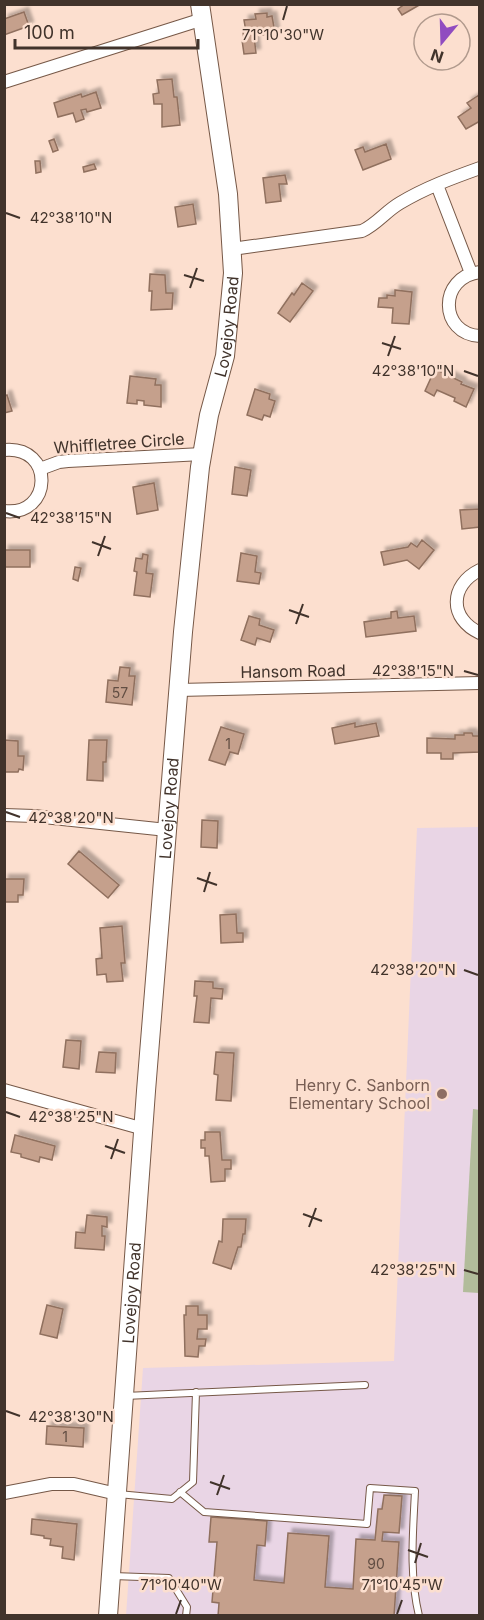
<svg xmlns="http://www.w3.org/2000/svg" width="484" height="1620" font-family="Inter,sans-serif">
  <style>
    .education { fill: #e9d5e5 }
    .green { fill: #b2bc9b }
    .building { fill: #c5a08c; stroke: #90705e; stroke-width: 1.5; filter: url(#shadow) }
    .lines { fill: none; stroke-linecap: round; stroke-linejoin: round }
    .service-casing { stroke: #765847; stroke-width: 8 }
    .minor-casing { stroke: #765847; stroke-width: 14 }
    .secondary-casing { stroke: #765847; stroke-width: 20 }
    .service { stroke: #fff; stroke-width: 6 }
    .minor { stroke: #fff; stroke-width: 12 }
    .secondary { stroke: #fff; stroke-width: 18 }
    .ticks { fill: none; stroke: #41332b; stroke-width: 2 }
    .education-dot { fill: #8d6e63; stroke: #fcdfcf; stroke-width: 2 }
    .labels { text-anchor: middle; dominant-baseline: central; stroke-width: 5; stroke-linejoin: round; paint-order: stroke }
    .number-label { font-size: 14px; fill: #624e43 }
    .street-label { font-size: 16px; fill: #41332b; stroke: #fcdfcf }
    .education-label { font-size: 16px; fill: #785e54; stroke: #fcdfcf; text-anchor: end }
    .ticks-label { font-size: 15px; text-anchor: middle; fill: #41332b; stroke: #fcdfcf; stroke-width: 5; stroke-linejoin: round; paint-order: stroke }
  </style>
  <defs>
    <filter id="shadow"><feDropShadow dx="4.5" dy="-4.5" stdDeviation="1.5" flood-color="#0004"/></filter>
  </defs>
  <rect width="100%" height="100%" fill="#fcdfcf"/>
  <path class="education" d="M479 827V1615L126 1616 143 1368 394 1361 417 828Z"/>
  <path class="green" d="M473 1109 480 1110 479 1293 463 1292Z"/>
  <path class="building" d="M421 4 402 15 398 9 405 4Z
    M24 12 29 26 4 35V19Z
    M267 13V17L272 16 275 33 254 36 256 53 244 54 242 40H244L243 32H246L244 20 256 19 255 14Z
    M172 79 174 97H177L180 125 162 127V104H154L153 94 159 93 157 80Z
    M96 92 101 108 87 112 86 109 81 110 84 119 76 122 73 113 58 117 54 103 81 94 82 97Z
    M479 95 480 121 466 129 458 117 471 108 467 103Z
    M54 139 58 150 53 152 49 141Z
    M386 144 391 159 363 170 355 150 363 147 365 152Z
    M35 161H40L41 172 36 173Z
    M94 164 96 169 84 172 83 167Z
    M285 175 287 184H279L281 201 266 203 263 178Z
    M193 204 196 224 178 227 175 207Z
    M150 274 165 275 166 293H173L172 309 151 310 152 291H149Z
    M302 283 313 291 290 322 278 313 292 293 294 295Z
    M395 290 412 292 409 324 392 323 393 308 378 307 379 298H387V295L395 296Z
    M435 369 462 382 461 384 474 389 466 407 454 401 455 398 437 390 434 396 425 391Z
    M130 376 156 379 155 385H161V407L144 405V401L137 400V404L127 403Z
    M255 389 270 394 269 399 275 401 270 417 264 415 262 420 247 415Z
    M7 395 12 411 4 413V396Z
    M235 467 251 470 247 496 232 494Z
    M154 483 158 510 137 514 133 487Z
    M480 509V527L462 529 460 510Z
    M422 540 434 550 419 569 407 560 384 565 381 552 408 547 411 543 417 547Z
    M4 550H30V567H4Z
    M241 553 257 556 255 572 261 573 259 584 237 581Z
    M143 554 148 555 146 573 153 574 150 597 134 595 137 572 134 571 136 558 142 559Z
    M75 567 81 568 78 581 73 579Z
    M397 611 398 618 414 616 416 631 366 637 364 622 391 618V612Z
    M249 616 260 619 259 625 274 630 270 642 257 638 255 645 241 640Z
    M120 667 130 668 129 676H135L132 705 106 702 108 680 118 681Z
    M355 723V727L376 723 379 736 335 744 332 728Z
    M221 727 244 734 238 754 230 752 225 765 209 760Z
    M464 733H472L473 736H480V752L453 753V759H441V753H427V738L455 739V735H464Z
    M4 740 18 741V756H24L23 770 19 769 18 772H4Z
    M89 740H107L106 762H103V781L87 780Z
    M202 820 218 821 217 848 201 847Z
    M79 851 119 885 108 898 68 864Z
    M4 879H24L23 895H18V902H4Z
    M236 914 237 933H243V942L221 943 220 915Z
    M122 926 125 963H121L123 981 107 982 106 974 97 975 96 959 102 958 100 928Z
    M195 981 213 982V988L223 989 222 999 211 998 209 1023 194 1022 197 996H194Z
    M66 1040 81 1041 79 1069 63 1067Z
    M99 1052 116 1053 115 1073 96 1072Z
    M216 1052 234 1053 231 1101 216 1100 218 1075 214 1074Z
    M205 1132H220L222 1160H231V1169H225V1181L211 1182 209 1156H205V1148H201V1140H205Z
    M15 1135 55 1146 52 1160 40 1157 39 1162 21 1157V1154L11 1152Z
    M87 1215 107 1217V1227L102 1226V1236H105L104 1250 75 1248 76 1232 85 1233Z
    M223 1219H246L245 1234H243L241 1247H238L231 1269 213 1263 219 1241 222 1242Z
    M47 1305 63 1309 57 1338 40 1334Z
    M186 1306H198V1315H207V1329H198L197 1339H206L205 1346H199L198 1357 185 1356 184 1315H186Z
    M47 1426 84 1428 83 1447 46 1444Z
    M384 1495 402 1496 399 1533 383 1532 382 1541 399 1542 394 1616H218L219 1603 212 1602 217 1542H209L211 1517 267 1521 265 1546 257 1545 254 1580 284 1583 288 1533 329 1536 325 1587 353 1589 356 1539 375 1540 378 1509H382Z
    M32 1519 77 1524 74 1560 62 1558 63 1547 50 1545 51 1539 44 1538V1536L31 1534Z"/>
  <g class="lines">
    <defs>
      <path id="service" d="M125 1396 365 1385
        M180 1492 204 1512 367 1524 370 1488 415 1491C413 1533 409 1574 419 1616
        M118 1494 172 1499 193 1482 196 1392
        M113 1576 169 1578 187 1607 186 1616"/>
      <path id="minor" d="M4 82 203 19
        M437 185 471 273
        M232 249 362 231C377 224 386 211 400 203 425 188 452 178 480 168
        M480 272C438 277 439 334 480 336
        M4 450C55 445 53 517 4 511
        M40 469 59 462 68 461 202 454
        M480 570C449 585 449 619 480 633
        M178 690 480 683
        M4 815 34 816 167 830
        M4 1090 144 1129
        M4 1493 51 1484H74L117 1494"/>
      <g id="secondary">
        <path id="s1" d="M108 1616 146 1091 183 632 200 467 209 415 225 356 233 273 228 194 200 4"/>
      </g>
    </defs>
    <use href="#service" class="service-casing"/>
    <use href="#minor" class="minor-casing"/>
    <use href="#secondary" class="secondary-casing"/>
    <use href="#service" class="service"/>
    <use href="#minor" class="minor"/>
    <use href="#secondary" class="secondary"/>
  </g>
  <path class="ticks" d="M283 20 287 6M6 213 20 218M184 275 204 281M190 288 197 268M382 343 401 349M388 356 395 336M464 371 478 376M6 513 20 518M92 542 111 549M98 556 105 536M289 610 309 617M296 624 303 604M464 671 478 675M6 812 20 817M197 878 217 885M204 892 210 872M464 970 478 975M6 1112 20 1117M105 1146 125 1153M111 1159 118 1139M303 1214 322 1221M309 1227 316 1208M464 1270 478 1274M6 1411 20 1416M210 1482 230 1489M217 1495 224 1475M408 1550 428 1557M415 1563 421 1543M176 1614 181 1600M397 1614 402 1600"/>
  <circle class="education-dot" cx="442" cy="1094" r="6"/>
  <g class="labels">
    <g class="number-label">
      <text x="120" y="692">57</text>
      <text x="228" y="743">1</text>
      <text x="65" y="1436">1</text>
      <text x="376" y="1563">90</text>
    </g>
    <g class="street-label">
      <text stroke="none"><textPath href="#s1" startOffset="1296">Lovejoy Road</textPath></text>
      <text transform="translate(119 443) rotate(-4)">Whiffletree Circle</text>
      <text transform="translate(293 671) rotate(-1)">Hansom Road</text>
      <text stroke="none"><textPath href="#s1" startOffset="810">Lovejoy Road</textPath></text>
      <text stroke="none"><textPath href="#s1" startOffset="324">Lovejoy Road</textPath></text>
    </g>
    <g class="education-label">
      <text x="430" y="1085">Henry C. Sanborn<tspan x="430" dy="18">Elementary School</tspan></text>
    </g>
  </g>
  <g class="ticks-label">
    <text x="283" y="40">71°10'30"W</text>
    <text x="71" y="223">42°38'10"N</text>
    <text x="413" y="376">42°38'10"N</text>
    <text x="71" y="523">42°38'15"N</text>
    <text x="413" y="676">42°38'15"N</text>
    <text x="71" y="823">42°38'20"N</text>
    <text x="413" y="975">42°38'20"N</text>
    <text x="71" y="1122">42°38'25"N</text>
    <text x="413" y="1275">42°38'25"N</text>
    <text x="71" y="1422">42°38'30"N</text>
    <text x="181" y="1590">71°10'40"W</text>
    <text x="402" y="1590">71°10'45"W</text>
  </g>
  <rect width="484" height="1620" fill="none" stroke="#41332b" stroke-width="12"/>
  <g transform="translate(442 42) rotate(199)"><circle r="28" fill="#fcdfcf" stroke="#b19a8d" stroke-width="1.5"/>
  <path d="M0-4.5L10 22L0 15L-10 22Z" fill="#904cc0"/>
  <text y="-9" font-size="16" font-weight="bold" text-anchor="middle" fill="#41332b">N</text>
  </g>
  <path d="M15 39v9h183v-9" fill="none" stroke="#41332b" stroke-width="3"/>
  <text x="24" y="39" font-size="18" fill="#41332b" stroke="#fcdfcf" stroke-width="4.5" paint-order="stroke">100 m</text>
</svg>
